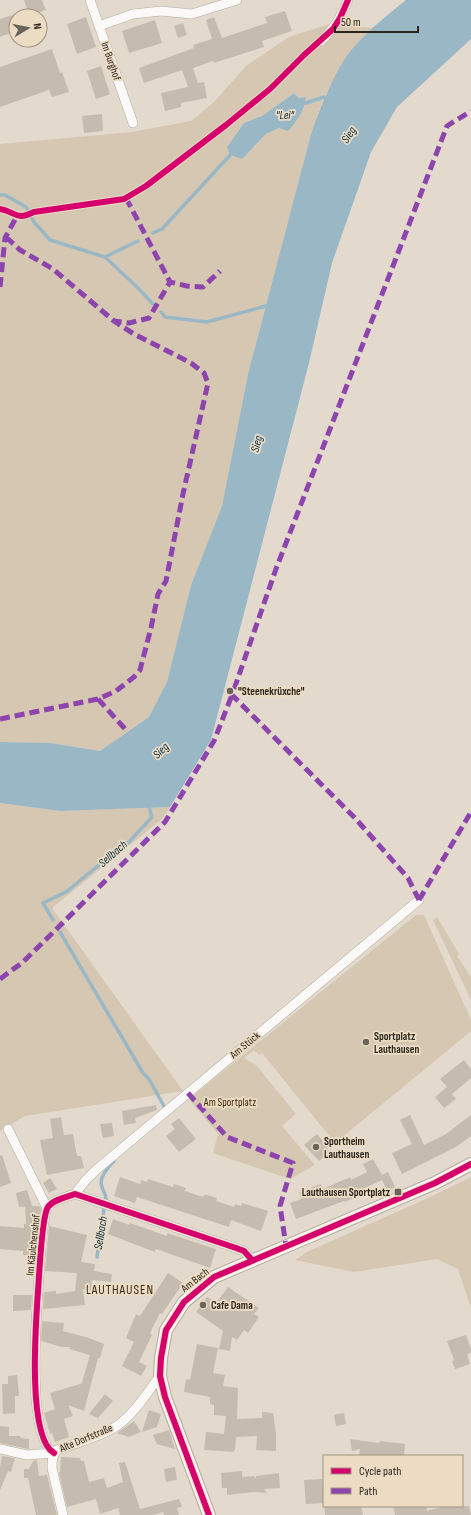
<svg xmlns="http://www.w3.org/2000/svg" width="471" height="1515" font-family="'Sofia Sans Condensed',sans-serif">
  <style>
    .green { fill: #d5c7b2; fill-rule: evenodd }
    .water { fill: #9ab7c6 }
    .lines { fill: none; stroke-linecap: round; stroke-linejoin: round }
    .stream { stroke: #9ab7c6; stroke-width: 3.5 }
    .building { fill: #c5bcaf }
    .street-casing { stroke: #b2aba0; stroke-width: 10 }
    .secondary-casing { stroke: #b2aba0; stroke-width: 14 }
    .street { stroke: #fbf9f8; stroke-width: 9 }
    .secondary { stroke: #f8f4f2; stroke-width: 12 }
    .quiet { stroke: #8e44ad; stroke-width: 5; stroke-dasharray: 10 5; stroke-linecap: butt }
    .cycleway-casing { stroke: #ecdcc4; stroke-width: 8 }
    .cycleway { stroke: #d6006c; stroke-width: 6 }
    .poi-dot { fill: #6b645a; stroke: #ecdcc4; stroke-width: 1.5 }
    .labels { text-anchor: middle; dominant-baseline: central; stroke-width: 3.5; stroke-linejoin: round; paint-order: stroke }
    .street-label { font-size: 11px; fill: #2b251c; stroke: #ecdcc4 }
    .poi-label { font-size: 11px; font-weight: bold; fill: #2b251c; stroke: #ecdcc4; text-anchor: start }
    .park-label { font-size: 11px; fill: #3a2704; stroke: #ecdcc4 }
    .water-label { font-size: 12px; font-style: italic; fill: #093045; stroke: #ecdcc4 }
    .quarter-label { font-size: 13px; letter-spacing: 1px; fill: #362915; stroke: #ecdcc4 }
  </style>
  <rect width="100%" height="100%" fill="#e3dacd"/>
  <path class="green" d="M329 24 372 28 345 59 324 97 311 134 248 374 222 506 191 585 167 682 149 717 100 751 51 743 0 742V144L132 132 191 121 214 102 246 66 289 37ZM294 93 299 98 306 97 304 109 279 128 266 134 253 148 227 147 244 123 262 116Z
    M0 803 60 811 170 807 162 819 52 908 183 1091 25 1116 0 1131Z
    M416 915H424L471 1020V1033L470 1032 335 1143 262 1053 259 1055 254 1050 244 1058 256 1065 296 1114 282 1126 315 1165 290 1179 213 1153 218 1134 189 1099Z
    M437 917 459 954 457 956 471 977V1000L433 920Z
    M471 1177V1308L458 1269 437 1259 354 1272 295 1260 307 1252 428 1198Z"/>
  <path class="water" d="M406 0H471V39L397 107 371 152 332 263 309 363 211 740 170 807 60 811 0 803V742L51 743 100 751 149 717 167 682 191 585 222 506 248 374 311 134C320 108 330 83 344 60 359 37 385 17 406 0Z
    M294 93 299 98 306 97C305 111 297 120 288 131L279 128 266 134 242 159 230 155 227 147 244 123 262 116Z"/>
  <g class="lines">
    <path class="stream" d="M301 103H306L324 97 327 99
      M0 195H5L26 207 34 222 50 240 105 257 138 241
      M153 233 162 229 233 152
      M105 257 137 287 153 304
      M161 312 165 317 207 322 266 306 269 307
      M53 920 43 903 66 892 99 865 117 853 129 842 152 817 148 804
      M60 932 143 1073 149 1079 165 1108
      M106 1200C106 1194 104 1193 102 1187 98 1178 108 1167 114 1161
      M97 1257 104 1209"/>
  </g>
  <path class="building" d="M24 0H42L46 10 29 16Z
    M285 11 292 31 262 41 264 47 214 63 213 61 193 68 198 83 204 82 207 98 181 103V107L165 111 161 93 188 87 182 70 144 83 139 68 194 48 193 45 212 39 206 20 214 17 222 38 267 23 265 17Z
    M16 14V31L0 37V19Z
    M86 17 96 47 77 54 67 24Z
    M155 20 162 43 129 53 122 31Z
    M183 23 187 35 178 38 174 26Z
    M52 49 60 73 62 72 69 92 52 97 49 90 0 107V67Z
    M101 66 110 94 96 99 87 71Z
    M102 114 103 131 84 133 82 116Z
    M464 1060 471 1069V1078L452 1094 456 1099 444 1108 435 1097 447 1087 440 1079Z
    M156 1105 157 1110 135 1118 136 1123 124 1125 122 1111Z
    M410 1115 424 1145 446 1134 471 1115V1136L456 1147 402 1174 392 1153 412 1144 400 1120Z
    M61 1117 64 1135 73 1134 77 1156H81L84 1168 47 1175 40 1140 53 1138 50 1119Z
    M179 1118 196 1139 179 1152 166 1136 175 1129 171 1124Z
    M112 1123 114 1136 103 1138 100 1124Z
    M317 1134 328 1147 327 1148 330 1152 319 1161 304 1145Z
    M2 1155 11 1183 0 1187V1156Z
    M373 1159 382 1175 388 1172 395 1187 387 1191 382 1180 354 1193 356 1197 345 1202 344 1201 296 1219 290 1203 301 1199 299 1192 321 1184 323 1189 350 1177 351 1180 367 1172 363 1164Z
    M120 1177 140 1184 141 1180 147 1182 148 1179 173 1187 174 1184 186 1188 185 1191 203 1197 204 1195H208L217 1198 216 1201 234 1207 235 1204 241 1206 242 1203 268 1211 261 1231 231 1220 229 1227 137 1197 135 1203 114 1196Z
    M50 1178 57 1189 49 1193 43 1183Z
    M27 1190 32 1206 19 1207 16 1193Z
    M25 1206H39L41 1209 37 1229 34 1256 23 1255V1251L0 1249V1226L24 1228V1224H26Z
    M113 1219 129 1225 130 1223 167 1236V1233L216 1249 210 1268 156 1249 155 1252 108 1234Z
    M49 1226 87 1235 81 1262 95 1264 94 1271 112 1274 111 1282 92 1280 91 1290 83 1289 85 1305 43 1309 44 1292 56 1291V1294L75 1291 77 1273 45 1271Z
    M168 1273 183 1283 162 1314 160 1313 150 1333 152 1335 139 1362 147 1366 141 1376 122 1366 134 1342 126 1338 136 1314 140 1316Z
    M228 1287 259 1308 254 1314 259 1317 248 1333 244 1330 237 1340 232 1337 230 1351 219 1349 223 1331 196 1312 207 1297 216 1303Z
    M13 1295H32L31 1310 13 1311Z
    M42 1321 64 1323 63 1331 89 1338 104 1344 100 1358H98L84 1411 68 1405 73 1416 64 1419 69 1437 55 1442 52 1433 50 1434 44 1413 55 1409 50 1393 83 1383 82 1382 90 1355 69 1349 70 1347H62L41 1341Z
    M466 1335 471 1349V1353L467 1354 470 1364 455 1369 452 1361 454 1360 447 1341Z
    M197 1344 218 1348 213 1373 225 1375 223 1386 238 1388 237 1419 262 1418V1412L273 1413 276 1433V1451L256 1450 257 1436 236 1437 235 1450H233L235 1452 204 1450 206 1432 224 1434 226 1416 214 1415V1405L210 1404V1397L184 1392 186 1379 190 1380Z
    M17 1375 19 1396H15V1413L3 1414 2 1384H8V1376Z
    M105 1394 113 1401 98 1418 89 1414Z
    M149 1410 161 1414 157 1427 142 1432Z
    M344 1413 346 1424 336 1426 334 1415Z
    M134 1421 141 1432 129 1437 117 1433Z
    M0 1426 9 1427V1436H20L21 1438 29 1439V1449L0 1443Z
    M169 1430 175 1449 157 1444 153 1435Z
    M350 1439 379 1443 380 1441 405 1444 404 1456H359L360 1449 352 1451Z
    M2 1456 15 1458 11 1472 8 1471 0 1490V1467Z
    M61 1457 80 1458 81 1461H84L89 1482 104 1478 107 1488 123 1482 119 1463 125 1462 140 1509 179 1499 182 1507 177 1508 179 1515H164L163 1512 153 1515H120L118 1508 100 1514 96 1499 67 1507 59 1473 60 1472Z
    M37 1460 39 1476 47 1475 57 1515H36L28 1478H24V1469H29L33 1461Z
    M175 1467 177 1480 166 1482 164 1469Z
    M242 1471V1477L254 1476 256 1478V1476L279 1473 280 1488 264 1489 267 1493 253 1492 227 1495V1488H222L221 1473Z
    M322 1479 324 1503 306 1504 304 1480Z
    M324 1506H361L363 1515H325Z
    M393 1506H426L427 1511 445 1506H469L471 1515H395Z"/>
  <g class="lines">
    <defs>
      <path id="street" d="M90 0 133 123
        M99 26 133 14 161 11 192 14 237 0
        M321 41C335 27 340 19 348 0
        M8 1129 47 1208
        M75 1194 85 1181 96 1170 419 900
        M0 1449 27 1455 54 1453
        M54 1453C25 1436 37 1308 39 1276 40 1264 42 1216 48 1207 54 1199 67 1197 75 1194L236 1248 244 1251 252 1260
        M63 1515 52 1468C52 1461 52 1456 57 1450 74 1444 97 1437 112 1429 133 1417 146 1394 160 1376"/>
      <path id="secondary" d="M209 1515 165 1397 160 1376 161 1358 166 1330 184 1302 214 1277 435 1183 471 1164"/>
    </defs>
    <use href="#street" class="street-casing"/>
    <use href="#secondary" class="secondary-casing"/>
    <use href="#street" class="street"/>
    <use href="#secondary" class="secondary"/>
    <path class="quiet" d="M126 198 170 282 187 286 203 287 220 271
      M6 237 20 250 53 269 114 321 129 323 149 318 170 282
      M0 287 5 238 17 216
      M98 699 126 730
      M0 719 98 699 116 691 134 677 140 670 151 628 158 594 166 581 183 494 208 383 204 373 191 363 134 334 114 321
      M419 900 408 878 355 818 232 695 276 569 447 126 471 111
      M419 900 471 812
      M0 979 23 962 165 822 214 741 232 695
      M188 1093 227 1137 293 1163 280 1206 286 1246"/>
    <defs>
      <path id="cycleway" d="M0 209C17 212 15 221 34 212L124 199 146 186 226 125 270 89 304 55 333 29 340 18 348 0
        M54 1453C25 1436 37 1308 39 1276 40 1264 42 1216 48 1207 54 1199 67 1197 75 1194L236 1248 244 1251 252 1260
        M209 1515 165 1397 160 1376 161 1358 166 1330 184 1302 214 1277 435 1183 471 1164"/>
    </defs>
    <use href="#cycleway" class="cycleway-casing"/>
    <use href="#cycleway" class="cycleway"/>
  </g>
  <g class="poi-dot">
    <circle cx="230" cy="691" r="4"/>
    <circle cx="366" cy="1042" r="4"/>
    <circle cx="316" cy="1147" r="4"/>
    <rect x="394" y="1188" width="8" height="8" rx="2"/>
    <circle cx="203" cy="1305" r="4"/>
  </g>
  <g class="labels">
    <g class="street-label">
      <text transform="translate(111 61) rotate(71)">Im Burghof</text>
      <text transform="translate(245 1045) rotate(-40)">Am Stück</text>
      <text transform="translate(33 1245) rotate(-84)">Im Käulchenshof</text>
      <text transform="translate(195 1280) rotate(-38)">Am Bach</text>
      <text transform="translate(86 1438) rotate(-23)">Alte Dorfstraße</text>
    </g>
    <g class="poi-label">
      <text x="238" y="691">"Steenekrüxche"</text>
      <text x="374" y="1036">Sportplatz<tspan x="374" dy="13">Lauthausen</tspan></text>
      <text x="324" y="1141">Sportheim<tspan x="324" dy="13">Lauthausen</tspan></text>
      <text x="390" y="1192" text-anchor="end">Lauthausen Sportplatz</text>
      <text x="211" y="1305">Cafe Dama</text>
    </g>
    <g class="park-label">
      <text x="230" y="1102">Am Sportplatz</text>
    </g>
    <g class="water-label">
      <text x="285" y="115">"Lei"</text>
      <text transform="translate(349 135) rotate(-56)">Sieg</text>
      <text transform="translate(257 444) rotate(-75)">Sieg</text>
      <text transform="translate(161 751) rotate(-44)">Sieg</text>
      <text transform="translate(113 854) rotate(-41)">Sellbach</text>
      <text transform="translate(101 1233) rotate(-81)">Sellbach</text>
    </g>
    <g class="quarter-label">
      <text x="120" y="1290">LAUTHAUSEN</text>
    </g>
  </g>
  <rect x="323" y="1455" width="140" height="52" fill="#ecdcc4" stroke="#9f9381"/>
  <rect x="331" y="1468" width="20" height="6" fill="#d6006c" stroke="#9f9381"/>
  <text x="359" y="1475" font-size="12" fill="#2b251c">Cycle path</text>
  <rect x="331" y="1488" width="20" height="6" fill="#8e44ad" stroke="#9f9381"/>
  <text x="359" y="1495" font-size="12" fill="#2b251c">Path</text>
  <g transform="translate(28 28) rotate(80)"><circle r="19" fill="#ecdcc4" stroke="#9f9381"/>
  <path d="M0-3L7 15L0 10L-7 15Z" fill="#6b645a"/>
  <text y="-6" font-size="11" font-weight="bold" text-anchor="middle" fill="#2b251c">N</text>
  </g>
  <path d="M335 26v6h83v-6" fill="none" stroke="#2b251c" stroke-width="2"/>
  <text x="341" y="26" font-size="12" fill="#2b251c" stroke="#ecdcc4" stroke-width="3" paint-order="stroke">50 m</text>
</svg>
